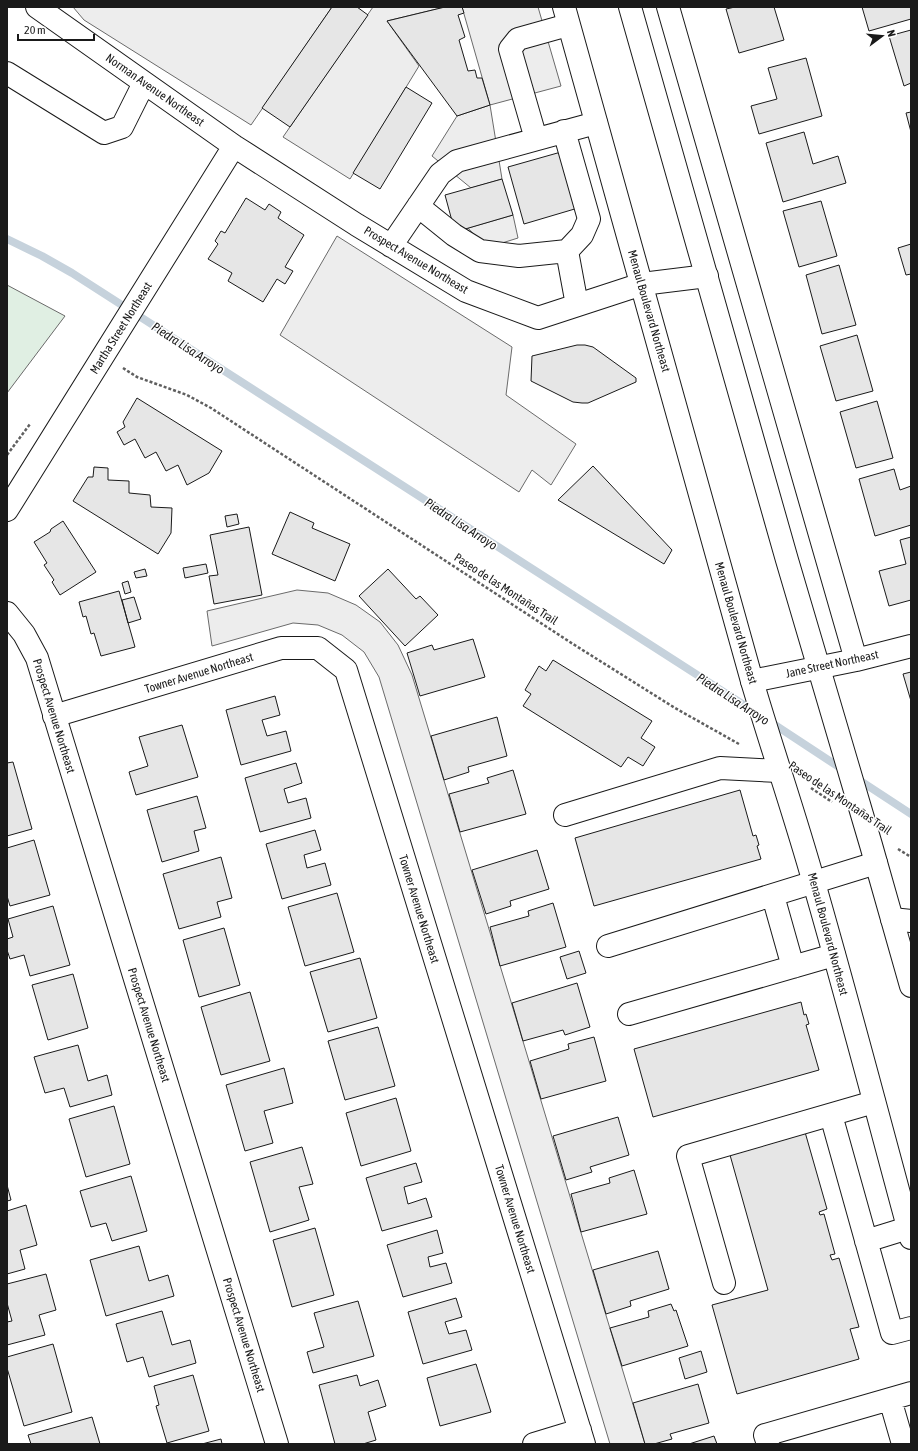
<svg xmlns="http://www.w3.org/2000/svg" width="918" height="1451" font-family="'Asap Condensed',sans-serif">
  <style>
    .green { fill: #e0efe3; stroke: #6a6a6a }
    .parking { fill: #ededed; stroke: #6a6a6a }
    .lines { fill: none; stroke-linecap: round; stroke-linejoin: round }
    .stream { stroke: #c6d2dc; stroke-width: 8 }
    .building { fill: #e6e6e6; stroke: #1a1a1a }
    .minor-casing { stroke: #1a1a1a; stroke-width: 24 }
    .major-casing { stroke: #1a1a1a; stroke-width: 24 }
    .path { stroke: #5f5f5f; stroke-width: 2.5; stroke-dasharray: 3 2; stroke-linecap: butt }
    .minor { stroke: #fff; stroke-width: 22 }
    .major { stroke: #fff; stroke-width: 22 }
    .labels { text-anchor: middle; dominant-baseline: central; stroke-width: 3; stroke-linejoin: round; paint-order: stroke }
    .street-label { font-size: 12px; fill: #1a1a1a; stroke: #fff }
    .water-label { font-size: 13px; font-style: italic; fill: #1a1a1a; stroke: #fff }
  </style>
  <rect width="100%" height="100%" fill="#fff"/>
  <path class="green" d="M7 285 65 316 7 393Z"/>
  <path class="parking" d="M73 7H332L251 125 84 20Z
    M373 7H445L387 21 419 66 350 179 283 137Z
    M462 7H538L561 86 490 105 502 179 471 188 432 156 457 116 490 105Z
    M513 215 518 238 486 248 468 228Z
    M337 236 512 347 506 395 576 444 551 485 532 470 519 492 280 335Z
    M297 590 328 593 356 605 380 622 398 645 412 675 645 1444H610L379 677 364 652 342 635 318 625 293 623 212 646 207 611Z"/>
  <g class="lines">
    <path class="stream" d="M7 239 42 256 72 273 758 714
      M769 721 845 771
      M856 778 911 814"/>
  </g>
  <path class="building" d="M332 7H357L368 15 290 127 262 108Z
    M445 7H462L464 13 458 15 465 37 459 40 468 71 475 70 477 78H482L490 105 457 116 387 21Z
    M735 7H774L784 40 739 53 726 9Z
    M862 7H911V19L869 31Z
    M911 30V83L904 86 889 36Z
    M806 58 822 116 759 134 751 106 777 99 768 68Z
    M406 87 432 103 380 189 353 173Z
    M911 112V132L906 113Z
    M804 132 813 164 838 156 846 183 783 202 766 143Z
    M561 152 578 208 524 224 508 167Z
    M502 179 513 215 455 232 445 195Z
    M246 198 265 210 269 204 281 212 278 218 304 235 285 267 293 271 285 284 277 279 263 302 228 281 232 273 208 259 218 244 215 241 221 231 225 233Z
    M821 201 837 256 799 267 783 211Z
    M911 244V274L906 275 898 248Z
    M839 265 856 325 822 334 806 275Z
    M857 335 873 391 836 401 820 346Z
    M577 345H585L593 347 636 378V382L588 403H582L573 402 531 381 532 356Z
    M137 398 222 451 209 473 187 485 178 465 166 471 156 452 145 458 135 439 124 445 117 432 125 427 123 422Z
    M877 401 893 458 856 468 840 412Z
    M593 466 672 550 664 564 558 500Z
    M94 467 108 468V480L129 481V493L150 495 151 507 172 508 171 533 158 554 73 501 88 477H93Z
    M894 469 900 490 911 486V525L875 536 859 479Z
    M290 512 314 523 312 528 350 544 335 581 272 554Z
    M237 514 239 524 227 527 225 516Z
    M63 521 96 572 60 595 52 582 54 580 44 565 47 563 34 542 50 532 51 529Z
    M249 527 262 595 214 604 209 576 218 575 210 535Z
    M911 537V600L889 606 879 571 906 564 900 540Z
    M206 564 208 573 185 578 183 568Z
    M145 569 147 576 136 578 134 572Z
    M388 569 416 599 420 596 438 615 405 646 359 596Z
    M128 581 131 592 125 594 122 583Z
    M119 591 135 647 101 656 94 633 91 634 86 616 83 617 79 602Z
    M134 597 141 619 128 623 122 600Z
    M473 639 485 677 420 696 407 653 432 645 434 650Z
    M553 660 652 721 641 738 655 747 643 766 628 757 621 767 523 706 531 694 525 690 539 666 546 671Z
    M911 672V701L903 674Z
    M275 696 280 715 262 720 267 736 286 731 291 751 241 765 226 710Z
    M497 717 507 756 468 767 469 772 444 780 431 736Z
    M182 725 198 777 136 795 129 772 148 766 139 737Z
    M13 762 32 829 7 836V763Z
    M296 763 302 783 284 789 288 803 306 798 311 818 260 832 245 778Z
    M513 770 526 814 460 832 449 794 489 783 487 778Z
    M740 790 753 836 756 835 759 845 757 846 761 859 594 906 575 838Z
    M197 796 206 828 194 831 199 851 162 862 147 810Z
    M315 830 321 850 304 855 307 868 325 863 331 885 282 899 266 844Z
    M34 840 50 895 10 906 7 896V848Z
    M537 850 549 889 510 901 511 906 486 914 472 870Z
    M221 857 232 898 217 902 221 917 179 929 163 874Z
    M337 893 354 952 305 966 288 907Z
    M553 903 566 947 500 966 490 927 529 916 528 911Z
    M53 906 70 965 30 976 24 955 10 959 7 950V939L13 937 8 919Z
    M224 928 240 985 199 997 183 940Z
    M579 951 586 973 567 979 560 957Z
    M360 958 377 1018 328 1032 310 972Z
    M73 974 88 1028 48 1040 32 985Z
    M577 983 590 1027 565 1035 563 1030 523 1041 512 1003Z
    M250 992 270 1061 221 1075 201 1007Z
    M801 1002 804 1015 806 1014 809 1024 806 1025 819 1070 653 1117 634 1049Z
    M378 1027 395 1086 345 1100 328 1041Z
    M594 1037 606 1081 541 1099 530 1061 569 1049 568 1044Z
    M78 1045 88 1081 107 1075 112 1095 70 1107 64 1088 45 1093 34 1057Z
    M284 1068 293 1103 264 1111 273 1143 245 1151 226 1085Z
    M396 1098 411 1151 361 1166 346 1113Z
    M114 1106 130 1164 86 1177 69 1119Z
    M618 1117 629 1155 590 1167 592 1172 566 1180 553 1136Z
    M803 1125 827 1209 819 1212 820 1215 824 1214 835 1254 830 1255 832 1260 839 1258 859 1327 850 1329 859 1359 737 1394 712 1305 768 1290 730 1155 789 1138 787 1130Z
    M302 1147 313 1184 299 1187 309 1220 270 1232 250 1162Z
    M416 1163 422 1182 404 1187 408 1204 426 1198 432 1217 382 1231 366 1178Z
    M634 1170 647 1214 581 1232 571 1194 610 1183 609 1178Z
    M131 1176 147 1231 112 1241 106 1223 91 1227 80 1191Z
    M7 1185 11 1200 7 1201Z
    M26 1205 37 1245 20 1250 25 1269 7 1274V1211Z
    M315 1228 334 1295 292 1307 273 1240Z
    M437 1230 443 1253 428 1257 430 1267 446 1263 452 1283 403 1297 387 1245Z
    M139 1246 149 1281 168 1275 174 1296 106 1316 90 1260Z
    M658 1251 669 1289 630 1301 631 1306 606 1314 593 1270Z
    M46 1274 56 1310 39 1315 45 1335 7 1345V1322L12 1321 7 1303V1284Z
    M456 1298 462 1317 445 1322 449 1334 466 1330 472 1350 423 1364 408 1312Z
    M358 1301 374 1356 313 1373 307 1352 324 1347 314 1313Z
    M671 1304 674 1311 676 1310 688 1346 622 1366 610 1328 649 1317 648 1311Z
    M162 1311 172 1345 190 1340 196 1363 149 1377 143 1357 127 1362 116 1324Z
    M53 1344 72 1412 24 1426 7 1368V1357Z
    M701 1351 707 1372 685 1379 679 1358Z
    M476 1364 491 1412 440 1426 427 1378Z
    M193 1375 209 1431 167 1443 156 1406 159 1405 154 1386Z
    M357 1375 360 1386 378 1380 386 1406 368 1412 376 1440 363 1444H335L319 1385Z
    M698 1384 709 1423 670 1434 672 1439 654 1444H645L633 1403Z
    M92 1417 100 1444H31L28 1435Z
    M714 1436 717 1444H689Z
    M221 1439 222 1444H202Z"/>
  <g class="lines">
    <defs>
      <path id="minor" d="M37 7 234 146 357 225 466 291 538 318 642 284 707 276
        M668 7 856 660
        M7 73 104 133 122 127 144 83
        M564 131 589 219 582 235 567 251 577 305
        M536 139 510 49 518 39 568 25
        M418 206 454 235 480 251 519 256 567 251
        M391 246 440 174 457 161 596 123
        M7 510 234 146
        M7 613 24 634 37 658 277 1444
        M752 681 856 660 911 646
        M54 716 281 648H318L346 670 584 1444
        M565 815 720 768 779 771
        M773 896 793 967
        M892 919 911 921
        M608 946 876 863
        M629 1014 834 955
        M831 1115 892 1333 911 1328
        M866 1241 908 1228
        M724 1283 688 1156 874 1102
        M890 1399 903 1444
        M534 1444 580 1430
        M768 1444 765 1435 911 1393"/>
      <path id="major" d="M564 7 752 681C772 749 795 815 814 883 848 1001 879 1120 911 1238
        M630 7 787 560 871 845 911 986"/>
    </defs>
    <use href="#minor" class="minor-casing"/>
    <use href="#major" class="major-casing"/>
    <path class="path" d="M123 368 137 377 187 395 211 408 573 644 675 708 739 744
      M7 455 30 424
      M811 788 832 802
      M898 849 911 857"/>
    <use href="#minor" class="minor"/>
    <use href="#major" class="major"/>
  </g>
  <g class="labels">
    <g class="street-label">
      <text transform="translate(155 90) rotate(35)">Norman Avenue Northeast</text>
      <text transform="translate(416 260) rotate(31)">Prospect Avenue Northeast</text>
      <text transform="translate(649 311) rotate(74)">Menaul Boulevard Northeast</text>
      <text transform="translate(121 328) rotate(-58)">Martha Street Northeast</text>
      <text transform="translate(506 589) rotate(33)">Paseo de las Montañas Trail</text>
      <text transform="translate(736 623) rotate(74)">Menaul Boulevard Northeast</text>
      <text transform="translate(832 664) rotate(-12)">Jane Street Northeast</text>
      <text transform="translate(199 673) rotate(-17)">Towner Avenue Northeast</text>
      <text transform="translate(54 716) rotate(73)">Prospect Avenue Northeast</text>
      <text transform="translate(840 798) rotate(34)">Paseo de las Montañas Trail</text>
      <text transform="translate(419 909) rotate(73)">Towner Avenue Northeast</text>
      <text transform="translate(828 934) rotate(75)">Menaul Boulevard Northeast</text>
      <text transform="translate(149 1025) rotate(73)">Prospect Avenue Northeast</text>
      <text transform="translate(515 1219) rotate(73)">Towner Avenue Northeast</text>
      <text transform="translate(244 1335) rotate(73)">Prospect Avenue Northeast</text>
    </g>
    <g class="water-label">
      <text transform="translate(188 348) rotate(33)">Piedra Lisa Arroyo</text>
      <text transform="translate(461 524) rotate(33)">Piedra Lisa Arroyo</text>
      <text transform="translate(733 699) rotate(33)">Piedra Lisa Arroyo</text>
    </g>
  </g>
  <rect width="918" height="1451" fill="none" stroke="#1a1a1a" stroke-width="16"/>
  <g transform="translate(882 36) rotate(74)" stroke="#ffffff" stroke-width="3" paint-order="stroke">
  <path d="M0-3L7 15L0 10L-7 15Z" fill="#1a1a1a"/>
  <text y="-6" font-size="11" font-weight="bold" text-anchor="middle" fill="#1a1a1a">N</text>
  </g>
  <path d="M18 34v6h76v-6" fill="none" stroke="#1a1a1a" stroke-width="2"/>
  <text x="24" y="34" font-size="12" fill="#1a1a1a" stroke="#ffffff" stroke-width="3" paint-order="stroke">20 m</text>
</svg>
